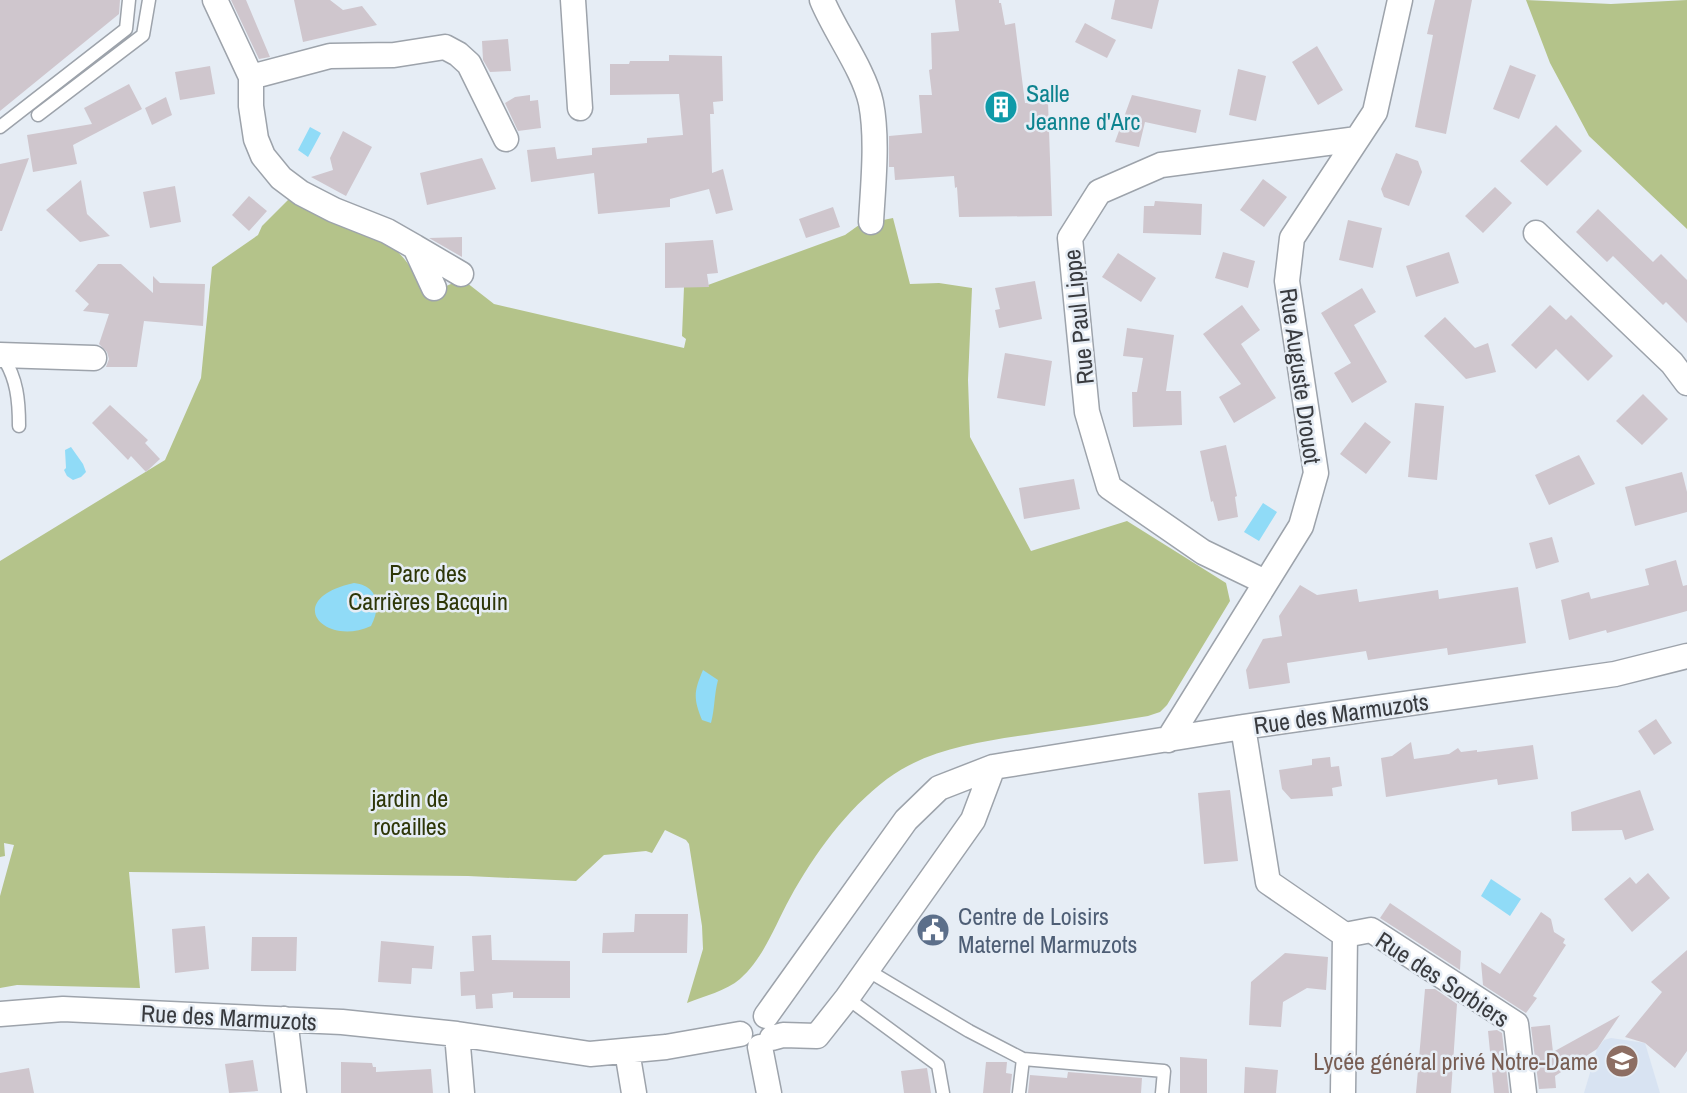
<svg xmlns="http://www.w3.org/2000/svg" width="1687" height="1093" font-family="'Archivo Narrow',sans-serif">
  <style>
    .built { fill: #d8e3f2 }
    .green { fill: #b4c38a }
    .water { fill: #90dbf7 }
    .building { fill: #cfc6cd }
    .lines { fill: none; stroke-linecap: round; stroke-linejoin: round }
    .lane-casing { stroke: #9da3ab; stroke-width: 15 }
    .street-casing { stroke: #9da3ab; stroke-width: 27 }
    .lane { stroke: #fff; stroke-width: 12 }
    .street { stroke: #fff; stroke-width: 24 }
    .labels { text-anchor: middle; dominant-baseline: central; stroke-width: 5; stroke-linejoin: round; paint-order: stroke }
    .culture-label { font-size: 24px; fill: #0d838f; stroke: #e6edf5; text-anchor: start }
    .street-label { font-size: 24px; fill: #393b3f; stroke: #e6edf5 }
    .park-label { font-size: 24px; fill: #2e3708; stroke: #e6edf5 }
    .service-label { font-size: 24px; fill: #4e5e75; stroke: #e6edf5; text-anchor: start }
    .education-label { font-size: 24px; fill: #785e54; stroke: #e6edf5; text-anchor: end }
  </style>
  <rect width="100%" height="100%" fill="#e6edf5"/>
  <path class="built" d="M1611 1038 1645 1043 1660 1093H1584L1597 1049 1604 1040Z"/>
  <path class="green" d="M1526 0 1611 4 1687 0V229L1589 136 1550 63Z
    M289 199 388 244C408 258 415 274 424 296L462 279 494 304 684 348 686 339 682 336 684 287 708 285 845 235 859 225 893 218 910 284 939 283 972 288 968 380 970 437 1031 551 1127 521 1226 583 1230 601 1167 705 1160 712 1148 716C1111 722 1075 728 1038 733 986 741 930 747 887 779 846 810 815 853 790 898 775 925 764 958 740 979 726 991 704 996 687 1003L703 949 702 926 689 844 686 840 665 830 652 853 646 851 604 855 576 881 468 876 129 872 140 988 17 985 0 988V896L14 845 4 843 5 856 0 857V561L165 460 201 378 212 267 258 235 262 226Z"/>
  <path class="water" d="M310 127 321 133 308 157 298 150Z
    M71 447 83 464 86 472 81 477 73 480 67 476 64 470 66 468 65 450Z
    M1263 503 1277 512 1259 541 1244 532Z
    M354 583C379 586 381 607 371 626 324 648 281 599 354 583Z
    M703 670 718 680C714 695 715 708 711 723L702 720C693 698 694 691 703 670Z
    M1491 879 1521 899 1510 916 1481 896Z"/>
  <path class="building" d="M0 0H120L119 14 0 111Z
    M231 0H246L270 57 259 59Z
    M294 0H330L343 10 362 6 377 25 303 42Z
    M955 0H999V3H1001L1005 25 1015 23 1025 103 1048 102 1052 216 959 217 957 187 955 188 954 176 895 180 894 167H889V136L922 133 919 95H932L929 70 932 69 931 33 959 31Z
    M1115 0H1159L1152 29 1111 19Z
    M1435 0H1472L1446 134 1415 127 1433 35 1427 34Z
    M1085 23 1116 40 1107 58 1075 42Z
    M508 39 511 71 490 72 483 60 482 41Z
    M1317 46 1343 90 1318 105 1292 62Z
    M669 55 722 56 723 101 713 102 714 114H710L712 173 723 169 733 210 716 214 709 189 670 199V207L598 214 594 173 531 182 527 150 555 147 557 159 592 155V148L647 143V138L683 135 679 94 610 95V64H629L630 61H669Z
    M1510 65 1536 75 1519 119 1493 109Z
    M210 66 215 94 180 100 175 72Z
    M1238 69 1266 76 1256 121 1229 115Z
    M129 84 142 109 73 145 77 164 33 172 27 135 92 124 84 108Z
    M530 95V101L538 100 541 128 518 131 505 103 515 97Z
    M1132 95 1201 110 1196 133 1145 122 1139 147 1115 142Z
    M166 97 172 115 152 125 145 108Z
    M1556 125 1582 151 1547 186 1520 161Z
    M343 131 372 147 346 196 311 177 333 170 330 158Z
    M1396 153 1418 161 1422 172 1409 206 1384 197 1381 189Z
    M29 158 2 231H0V164Z
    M482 158 496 189 427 205 420 173Z
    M1263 179 1287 197 1264 227 1240 210Z
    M81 180 87 214 110 236 80 242 46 210Z
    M175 186 181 222 150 228 143 192Z
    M1495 187 1512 203 1483 233 1465 216Z
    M249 196 267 211 249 231 232 215Z
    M1155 201 1202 204 1201 235 1143 233 1144 206H1154Z
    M833 207 840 227 806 238 799 219Z
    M1598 209 1653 262 1661 254 1687 280V323L1666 302 1663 305 1613 256 1607 262 1576 232Z
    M1348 220 1382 228 1373 268 1339 260Z
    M462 237V257L429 238Z
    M713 240 718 273 707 274 709 287 665 288V243Z
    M1223 252 1255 261 1248 288 1215 278Z
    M1449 252 1459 283 1416 297 1406 266Z
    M1118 253 1156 278 1141 302 1102 277Z
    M98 264H121L153 293V276L160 283 205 284 203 326 144 321 137 367H106L109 359 107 352 99 344 109 314 83 311 89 304 75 291Z
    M1035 281 1042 319 999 328 995 310 1000 309 995 288Z
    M1362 288 1376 312 1354 325 1387 382 1352 403 1334 373 1351 363 1321 313Z
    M1242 305 1260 330 1241 344 1276 398 1234 423 1219 397 1241 384 1203 334Z
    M1550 305 1566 320 1571 315 1613 356 1588 381 1556 349 1536 369 1511 345Z
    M1445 317 1475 348 1488 343 1496 372 1466 379 1424 336Z
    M1127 328 1174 335 1166 391H1181L1182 425 1133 427 1132 392H1137L1143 358 1123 356Z
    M1005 353 1052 361 1045 406 997 398Z
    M1643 394 1668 419 1642 445 1616 421Z
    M1415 403 1444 406 1437 480 1408 477Z
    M110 405 148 440 145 443 160 459 146 472 131 456 128 460 92 423Z
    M1365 422 1391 442 1366 474 1340 454Z
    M1226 445 1237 496 1235 497 1238 517 1218 521 1213 501 1211 502 1200 451Z
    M1579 455 1595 484 1549 505 1535 475Z
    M1682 472 1687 492V512L1635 526 1625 487Z
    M1074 479 1080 509 1024 519 1019 488Z
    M1552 537 1559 562 1536 569 1529 543Z
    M1676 560 1683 586 1687 585V611L1607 633 1606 630 1569 640 1561 600 1589 592 1591 599 1649 585 1645 569Z
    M1300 585 1317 595 1357 589 1359 602 1438 590 1439 599 1518 587 1526 643 1448 655 1447 648 1368 660 1366 651 1287 663 1290 683 1249 689 1246 670 1263 639 1282 636 1279 616Z
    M1656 719 1672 743 1654 755 1638 731Z
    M1411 742 1414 759 1449 754 1458 748 1461 752 1477 750V752L1533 745 1538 779 1498 785 1497 779 1386 797 1381 758 1392 756Z
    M1330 757 1331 767 1339 766 1342 786 1332 788 1333 796 1291 799 1282 789 1279 770 1312 765V759Z
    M1230 790 1238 861 1204 864 1198 793Z
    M1640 790 1654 830 1625 840 1622 830 1572 831 1571 812Z
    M1648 873 1670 898 1632 932 1604 899 1630 877 1636 884Z
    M1390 903 1461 951 1460 970 1380 918Z
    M1541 912 1551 919 1554 932 1565 939 1563 943 1566 945 1533 996 1537 998 1526 1013 1483 985 1481 962 1500 974Z
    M635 914H688L687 953H602L603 933 634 932Z
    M205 926 209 969 175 973 172 929Z
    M491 935 492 960 570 961V998H513V992L492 994 493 1008 476 1009 475 995 461 996 460 972 474 971 472 936Z
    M252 937H297L296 971H251Z
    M381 941 434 946 432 969 412 968 411 984 378 982Z
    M1687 950V1051L1675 1068 1645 1043 1625 1037 1662 992 1651 982Z
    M1285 953 1328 957 1326 990 1307 988 1283 1002 1281 1027 1249 1025 1251 982Z
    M1425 989H1435L1457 1004 1451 1093H1416Z
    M1620 1015 1597 1049 1555 1076 1556 1088 1539 1089 1531 1027 1550 1025 1553 1052Z
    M1497 1030 1502 1033 1509 1093H1494L1488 1031Z
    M1180 1057 1207 1059V1093H1180Z
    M253 1060 258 1091 229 1093 225 1064Z
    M341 1062 372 1063 373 1067H376V1072L431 1069 433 1093H341Z
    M986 1062H1007L1006 1073 1012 1074 1010 1093H983Z
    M1245 1067 1278 1070 1276 1093H1244Z
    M29 1068 34 1093H0V1073Z
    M927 1068 931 1093H904L901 1071Z
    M1068 1072 1142 1078 1141 1093H1028L1030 1075 1067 1078Z"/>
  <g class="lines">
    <defs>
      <path id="lane" d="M38 115 143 35 149 0
        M0 127 126 29 129 0
        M3 357C17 379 19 400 19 426
        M867 970 969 1031 1023 1059 1164 1071 1162 1093
        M847 998 938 1065 943 1093
        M1019 1093 1023 1059"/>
      <path id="street" d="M215 0 251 77V106L256 139 263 156 281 178 301 193 334 210 387 231 415 247 434 288
        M573 0 580 108
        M822 0C835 32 864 70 871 103 878 139 873 186 871 222
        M251 77 330 56 394 55 445 47 458 54 469 64 506 139
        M1536 233 1672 363 1687 383
        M415 247 461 274
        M0 355 94 358
        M1265 582 1203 552 1109 487 1087 412 1070 238 1099 192 1161 165 1357 139
        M1243 727 1268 882 1345 935 1343 1093
        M1168 740 1301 526 1316 473 1287 281 1292 238 1375 112 1400 0
        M1345 935 1371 930 1516 1024 1524 1093
        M0 1014 63 1009 342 1022 457 1034 590 1054 666 1047 740 1034
        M766 1016 906 820 939 788 993 767 1243 727 1615 674 1687 656
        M285 1019 294 1093
        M457 1034 462 1093
        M772 1038 783 1035 817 1036 847 998 973 820 993 767
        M760 1047 769 1093
        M627 1051 634 1093"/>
    </defs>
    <use href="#lane" class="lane-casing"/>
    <use href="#street" class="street-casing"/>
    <use href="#lane" class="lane"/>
    <use href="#street" class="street"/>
  </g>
  <defs>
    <symbol id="building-disc" viewBox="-11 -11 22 22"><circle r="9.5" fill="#0f9aa8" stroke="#e6edf5"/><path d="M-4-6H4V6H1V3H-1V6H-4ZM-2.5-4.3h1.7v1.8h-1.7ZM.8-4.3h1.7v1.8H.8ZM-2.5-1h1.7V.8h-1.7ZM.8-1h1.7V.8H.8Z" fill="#fff"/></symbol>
    <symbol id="civic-disc" viewBox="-11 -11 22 22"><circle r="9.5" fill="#5c6f8a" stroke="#e6edf5"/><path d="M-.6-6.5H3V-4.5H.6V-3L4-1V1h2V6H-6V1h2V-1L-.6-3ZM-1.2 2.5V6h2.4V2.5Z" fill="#fff"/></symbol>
    <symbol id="school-disc" viewBox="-11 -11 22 22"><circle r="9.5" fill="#8d6e63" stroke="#e6edf5"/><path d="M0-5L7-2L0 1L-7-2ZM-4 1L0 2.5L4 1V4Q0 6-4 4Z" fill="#fff"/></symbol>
  </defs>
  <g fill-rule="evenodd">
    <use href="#building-disc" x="982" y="88" width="38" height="38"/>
    <use href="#civic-disc" x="914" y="911" width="38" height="38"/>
    <use href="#school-disc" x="1603" y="1042" width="38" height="38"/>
  </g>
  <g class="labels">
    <g class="culture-label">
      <text x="1026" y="93">Salle<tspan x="1026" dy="28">Jeanne d'Arc</tspan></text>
    </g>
    <g class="street-label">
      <text transform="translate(1078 317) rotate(-96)">Rue Paul Lippe</text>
      <text transform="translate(1301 376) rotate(82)">Rue Auguste Drouot</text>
      <text transform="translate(1341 713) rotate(-8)">Rue des Marmuzots</text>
      <text transform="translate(1443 979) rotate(33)">Rue des Sorbiers</text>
      <text transform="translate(229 1017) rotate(3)">Rue des Marmuzots</text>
    </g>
    <g class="park-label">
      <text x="428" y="573">Parc des<tspan x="428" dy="28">Carrières Bacquin</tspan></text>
      <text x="410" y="798">jardin de<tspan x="410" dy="28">rocailles</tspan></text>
    </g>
    <g class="service-label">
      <text x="958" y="916">Centre de Loisirs<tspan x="958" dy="28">Maternel Marmuzots</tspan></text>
    </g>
    <g class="education-label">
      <text x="1598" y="1061">Lycée général privé Notre-Dame</text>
    </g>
  </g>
</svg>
